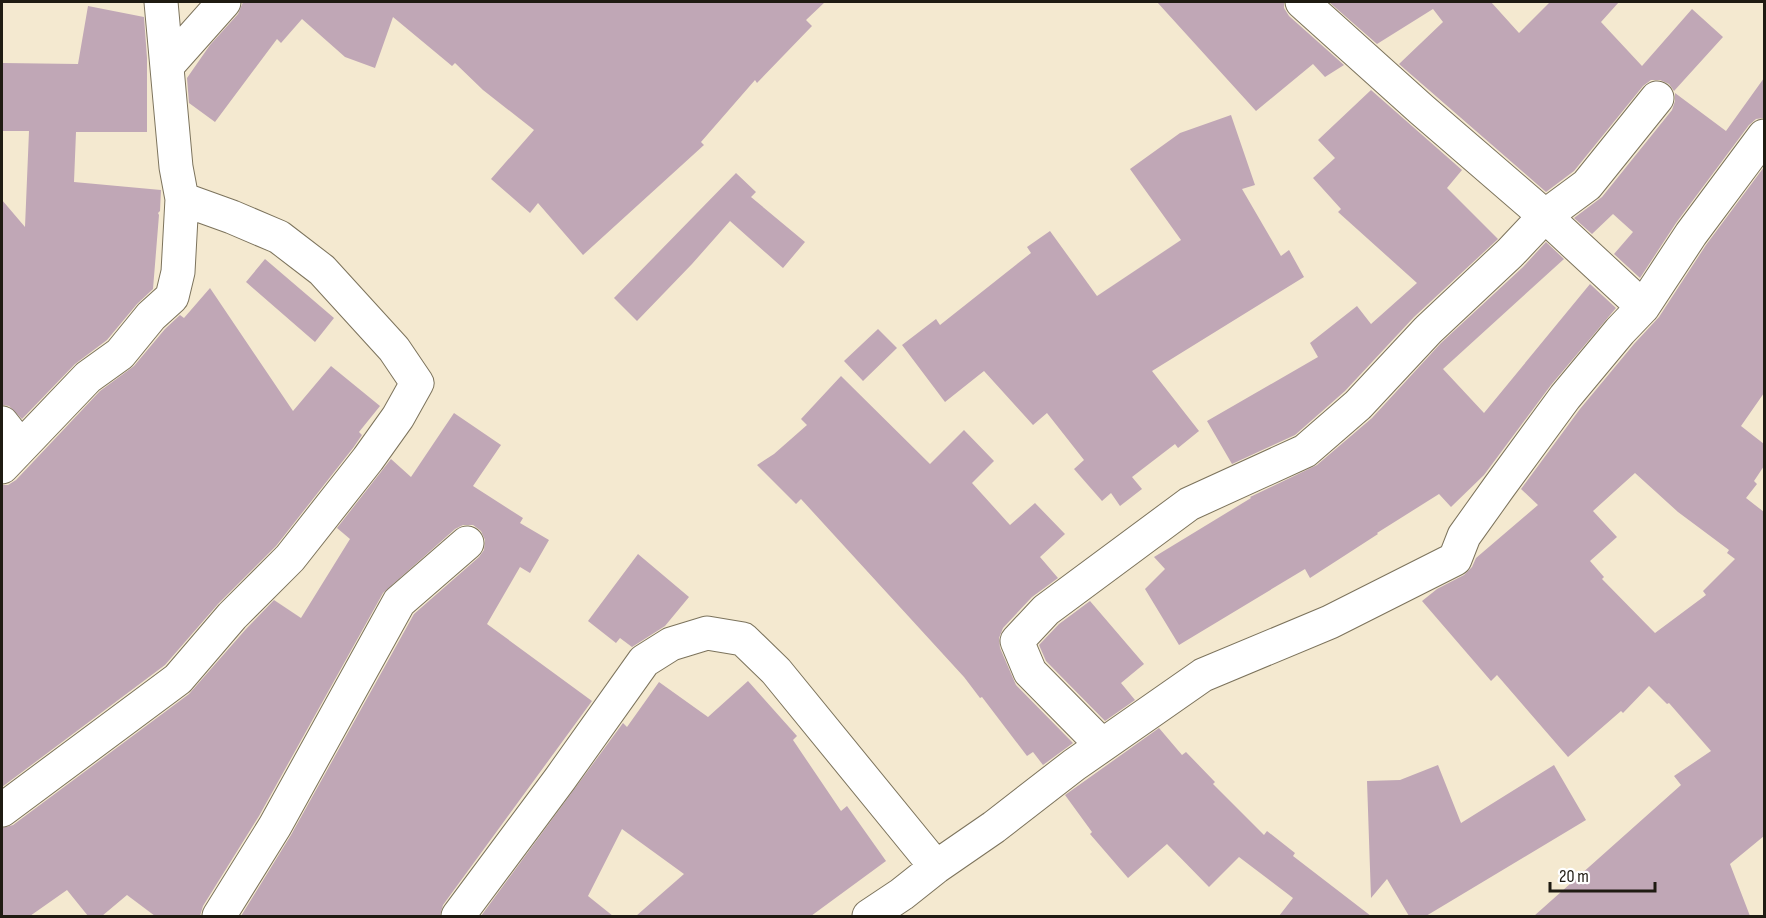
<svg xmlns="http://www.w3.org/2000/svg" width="1766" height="918" font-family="'Sofia Sans Condensed',sans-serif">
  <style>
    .building { fill: #c0a7b6; fill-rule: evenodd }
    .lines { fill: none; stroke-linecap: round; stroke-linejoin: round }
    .minor-casing { stroke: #7c735c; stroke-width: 35 }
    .minor { stroke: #fff; stroke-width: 33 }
  </style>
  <rect width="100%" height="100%" fill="#f4e9d0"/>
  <path class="building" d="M243 2H825L806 20 812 26 757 83 755 80 701 142 704 145 583 255 538 203 530 213 491 179 534 130 483 90 455 63 452 66 393 17 375 68 345 57 302 19 281 43 277 39 215 122 189 103 187 78 210 45 238 14Z
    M1157 2H1284V8L1289 16 1344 65 1325 77 1313 64 1256 111Z
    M1329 2H1491L1519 33 1550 2H1619L1601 22 1642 66 1692 9 1723 37 1674 91 1669 84 1660 80H1651L1643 86 1574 171 1546 192 1399 64 1443 22 1433 9 1377 44Z
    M88 6 144 17 147 58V132H76L74 182 161 190 160 211 158 213 159 215 153 289 137 304 107 340 75 364 22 419 9 406 2 405V200L25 227 29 131H3V63L78 64Z
    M1764 78V118L1756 119 1749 125 1676 223 1640 278 1614 254 1633 232 1613 214 1592 234 1574 218 1602 197 1672 110 1675 101V93L1726 131Z
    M1371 90 1462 170 1447 188 1498 239 1414 317 1345 391 1295 435 1232 464 1207 421 1318 357 1310 343 1357 306 1371 324 1417 283 1338 212 1341 209 1313 178 1335 158 1318 140Z
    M1231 115 1255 185 1242 189 1281 256 1289 250 1304 277 1152 371 1199 431 1178 448 1175 444 1132 477 1142 489 1120 506 1111 493 1102 501 1074 469 1084 460 1047 413 1033 425 984 371 945 402 902 345 936 319 940 325 1031 253 1027 247 1050 231 1097 296 1181 240 1130 169 1180 133Z
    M1764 167V393L1741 426 1764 444V466L1754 481 1757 484 1746 498 1764 512V836L1730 864 1750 916H1534L1681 785 1674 776 1711 751 1669 703 1667 704 1649 686 1623 713 1621 711 1568 757 1497 675 1491 681 1422 601 1437 589 1464 575 1472 567 1476 558 1538 505 1521 489 1580 409 1634 344 1659 317 1706 245ZM1635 473 1678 512 1729 550 1727 553 1735 559 1703 591 1706 595 1655 633 1602 579 1604 577 1590 561 1617 537 1593 511Z
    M736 173 756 192 751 197 805 242 783 268 730 221 692 264 637 321 614 298Z
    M1546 242 1564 259 1443 369 1484 413 1590 284 1616 308 1551 385 1484 475 1451 507 1439 494 1377 533 1378 534 1310 578 1305 569 1179 645 1145 589 1165 569 1154 557 1251 498 1250 497 1317 465 1372 418 1441 343 1523 267Z
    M265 259 334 318 315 342 246 282Z
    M210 288 293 411 331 366 380 406 359 432 362 435 353 448 276 546 218 604 165 665 2 787V485H8L16 480 100 391 134 366 165 329 180 315 184 318Z
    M878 329 897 348 863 381 844 361Z
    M841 376 930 464 964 430 994 461 972 483 1010 525 1035 503 1065 534 1040 557 1058 578 1032 597 1003 628 999 638 1000 648 1016 685 1073 743 1043 765 1033 752 1027 756 982 697 980 698 964 677 801 499 796 504 757 465 774 454 807 425 801 419Z
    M454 413 501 445 473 486 523 518 520 523 549 540 530 573 520 567 487 624 592 701 443 905 440 916H241L291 835 414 614 479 557 484 550 485 540 481 531 473 525H463L455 529 383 593 259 816 203 906 200 916H155L127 895 102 916H88L67 890 30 916H2V828L13 825 189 694 246 629 274 600 301 618 350 539 337 528 391 459 411 477Z
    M638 554 689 597 665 626 632 647 620 638 616 643 588 621Z
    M1090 601 1144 664 1121 683 1135 700 1105 721 1046 661 1039 645 1059 624Z
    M748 681 797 736 793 740 841 811 847 806 886 861 811 916H636L684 874 622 829 588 896 613 916H481L623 723 627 727 659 682 708 717Z
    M1159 728 1182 755 1186 752 1215 782 1213 784 1264 835 1267 831 1295 853 1293 856 1371 916H1279L1293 898 1239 857 1209 887 1167 844 1128 878 1090 834 1092 832 1065 795Z
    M1438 765 1461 823 1554 765 1586 820 1426 916H1409L1387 879 1371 898 1367 781 1400 780Z"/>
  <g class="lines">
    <defs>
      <path id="minor" d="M1302 2 1421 109 1545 216 1643 307
        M167 66 224 2
        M2 423 21 447
        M2 467 88 377 120 354 151 316 172 297 178 272 182 199 176 167 161 2
        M1102 745 1030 672 1017 641 1046 610 1189 504 1305 451 1358 405 1428 330 1510 253 1545 216 1587 185 1657 98
        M2 810 178 679 232 616 290 558 368 459 398 417 417 383 394 349 322 270 279 237 232 217 182 199
        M219 916 275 826 399 602 467 543
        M458 916 560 779 644 661 671 644 707 633 743 639 776 671 936 867
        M869 916 902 894 936 867 994 827 1074 765 1203 675 1330 622 1455 559 1464 536 1499 487 1565 397 1620 331 1643 307 1691 234 1764 136"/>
    </defs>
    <use href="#minor" class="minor-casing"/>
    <use href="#minor" class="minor"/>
  </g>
  <rect width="1766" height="918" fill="none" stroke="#1f1b12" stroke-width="6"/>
  <path d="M1550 882v9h105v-9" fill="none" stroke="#1f1b12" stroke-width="3"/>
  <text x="1559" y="882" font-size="18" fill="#1f1b12" stroke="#ffffff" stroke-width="4.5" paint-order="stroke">20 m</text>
</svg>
